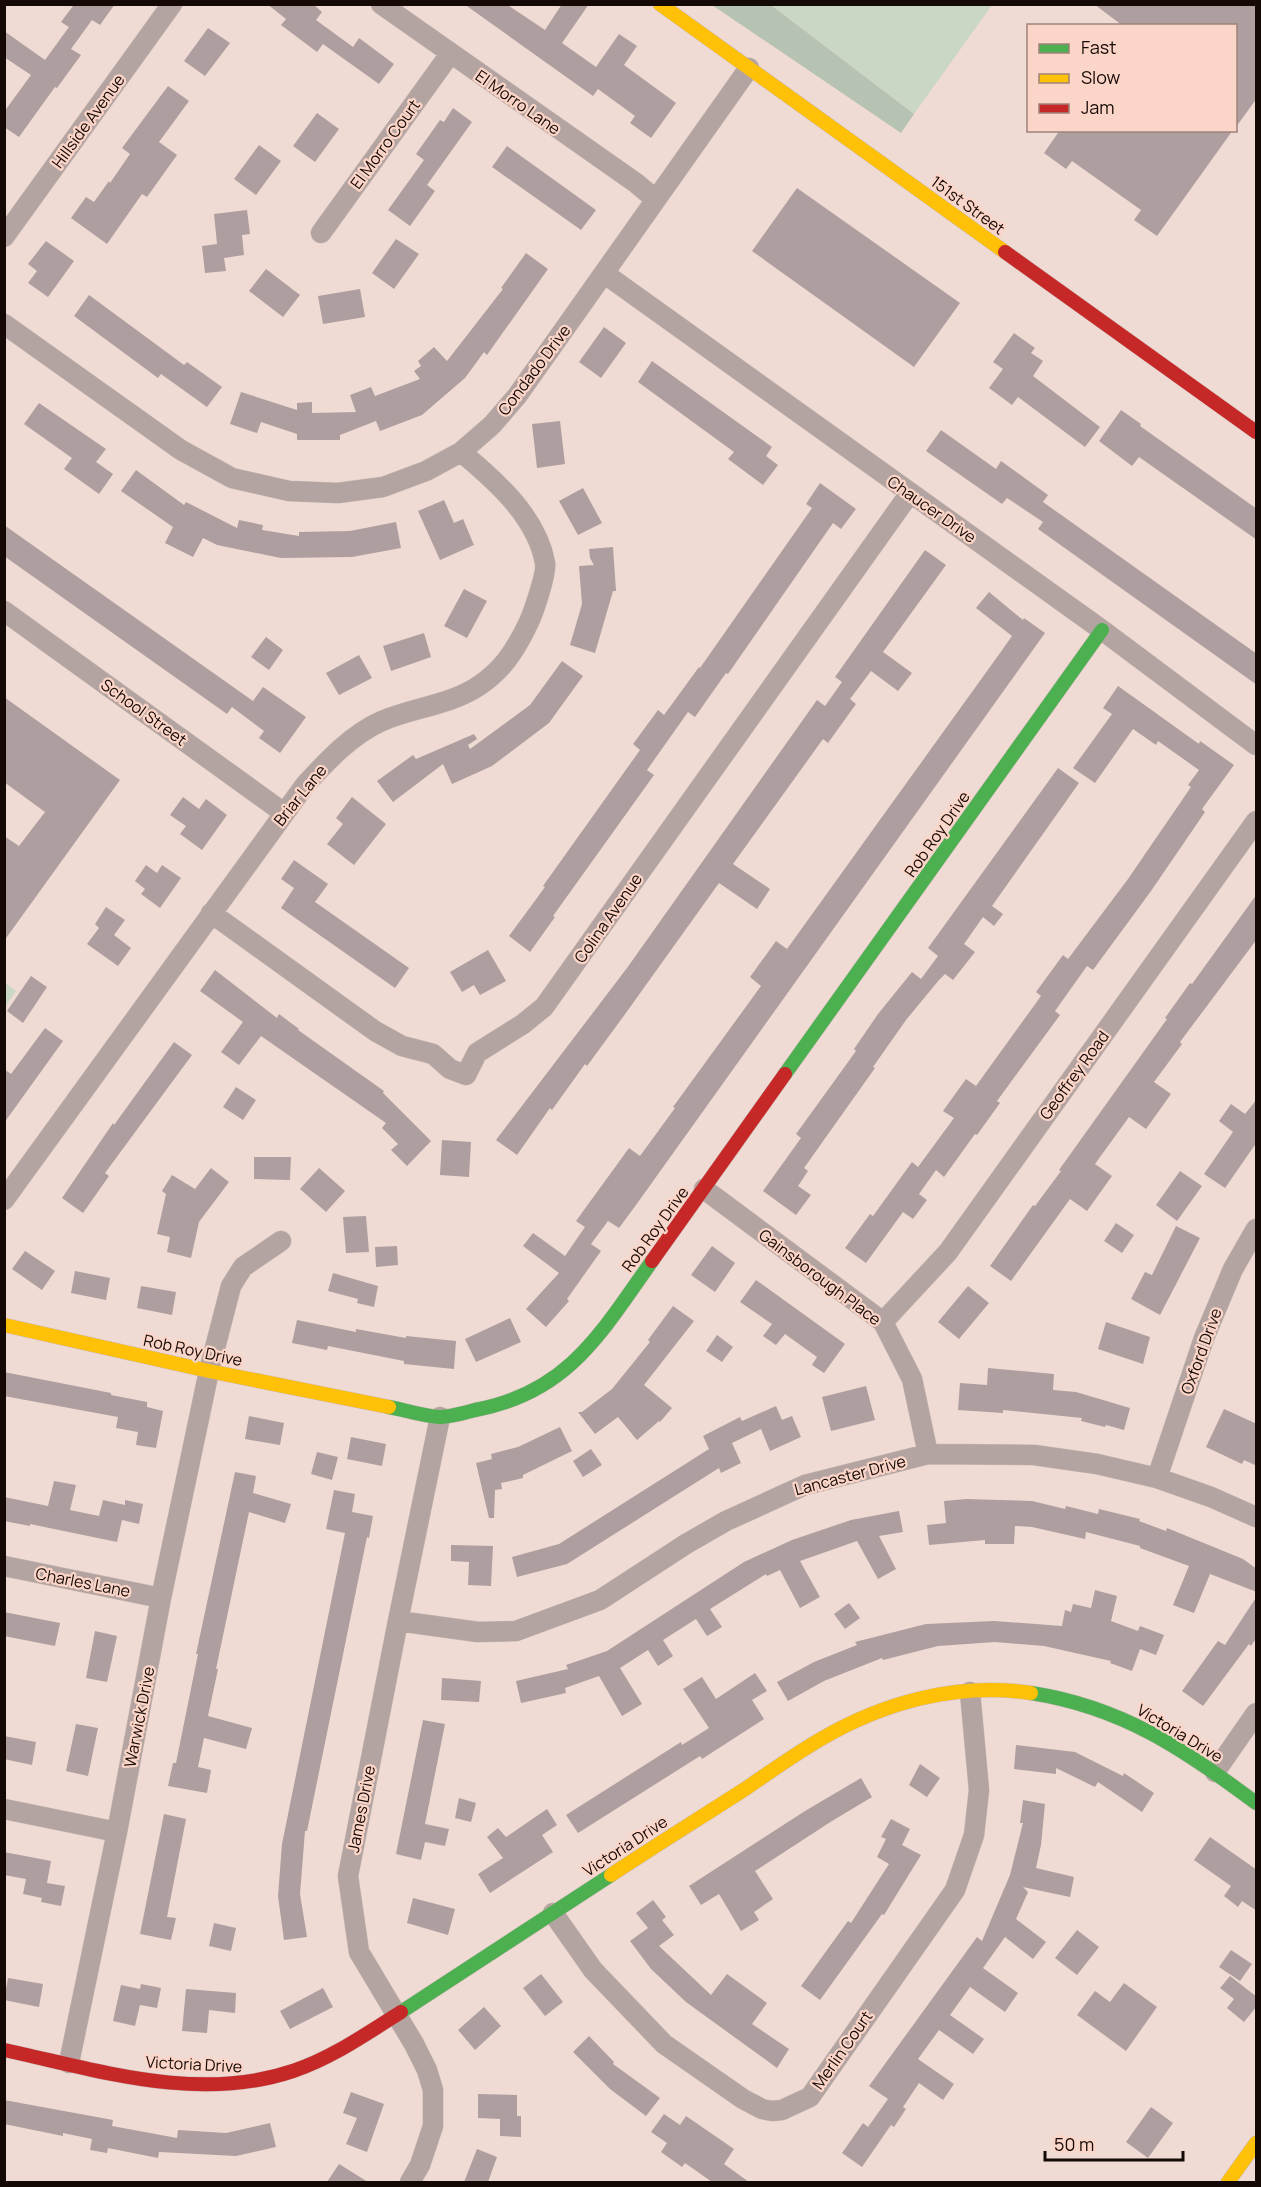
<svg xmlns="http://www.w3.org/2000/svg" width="1261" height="2187" font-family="Manrope,sans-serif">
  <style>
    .green { fill: #cad7c5 }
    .forest { fill: #b7c3b2 }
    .building { fill: #af9e9f }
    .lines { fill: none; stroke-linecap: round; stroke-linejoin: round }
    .street-casing { stroke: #cabab5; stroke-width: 21 }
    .fast-casing { stroke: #cabab5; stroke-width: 15 }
    .slow-casing { stroke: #cabab5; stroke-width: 15 }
    .jam-casing { stroke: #cabab5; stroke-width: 15 }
    .street { stroke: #b4a4a1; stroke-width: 20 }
    .fast { stroke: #4caf50; stroke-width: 14 }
    .slow { stroke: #ffc107; stroke-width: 14 }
    .jam { stroke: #c62828; stroke-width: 14 }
    .labels { text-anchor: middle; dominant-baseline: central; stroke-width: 4.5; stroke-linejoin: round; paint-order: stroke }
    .street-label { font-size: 16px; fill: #150906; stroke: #fbd5c7 }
  </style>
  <rect width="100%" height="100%" fill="#efdbd3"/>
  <path class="green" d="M771 5H992L914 114Z
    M5 983 16 991 5 1007Z"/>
  <path class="forest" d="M712 5H771L914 114 901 133Z"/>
  <path class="building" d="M70 4H115L100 25 92 20 71 49 81 55 57 88 55 87 19 137 4 127V112L31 75 4 57V31L45 60 69 27 61 22 73 6Z
    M267 4H313L322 12 316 20 353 47 359 38 394 64 379 84 323 44 317 52 281 25 286 19Z
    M464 4H506L545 30 562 4H589L562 43 596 67 619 34 637 46 624 65 676 103 651 138 630 123 635 116 598 89 593 96Z
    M1094 4H1257V98L1236 127V26H1123Z
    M208 28 230 43 205 76 184 61Z
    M168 86 189 101 159 142 177 155 147 197 142 194 107 244 71 218 86 197 94 202 109 181 110 183 130 154 122 148Z
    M453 108 472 122 427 185 435 191 410 226 388 210 424 160 416 154 440 120 444 122Z
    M317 113 339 129 315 162 293 146Z
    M1060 130H1233L1157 236 1134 220 1141 210 1072 161 1066 169 1044 153Z
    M259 145 281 161 256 195 234 179Z
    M507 146 596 210 581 230 492 167Z
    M797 188 960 303 914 367 752 251Z
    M247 210 250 234 242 235 244 255 224 258 226 271 205 273 202 246 217 244 214 214Z
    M396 239 419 254 394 289 372 273Z
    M46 241 74 261 48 297 28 283 37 271 28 264Z
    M526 253 548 269 487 355 484 352 465 378 422 415 380 431 376 421 340 435V440H297V434L261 422 257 433 230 424 241 392 297 410V403L312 402V413L356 412 350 395 371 387 375 396 420 379 414 371 421 366 418 361 434 347 447 361 503 289 501 288Z
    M266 269 300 295 283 317 249 291Z
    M360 289 365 317 323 324 318 296Z
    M89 295 184 365 187 362 222 387 207 407 161 374 158 378 74 316Z
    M604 327 626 343 601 378 579 362Z
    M1014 333 1035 348 1031 353 1043 361 1033 376 1100 427 1085 447 1018 397 1012 405 989 388 1003 369 993 362Z
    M652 361 772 447 766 456 778 465 763 485 728 459 734 452 638 382Z
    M39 403 106 449 96 462 113 474 99 494 64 469 72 458 24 424Z
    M1121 410 1141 424 1140 426 1257 509V540L1139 457 1132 466 1099 441Z
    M560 421 565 464 537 468 532 424Z
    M941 430 996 469 1001 461 1048 495 1043 502 1257 654V685L1038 529 1043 522 1007 498 1002 504 926 451Z
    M136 470 184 505 186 502 237 528 239 520 263 525 262 530 299 536V532L350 531 396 522 401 548 352 557 281 558 217 545 203 538 193 557 165 543 173 527 121 491Z
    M820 483 856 509 841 529 833 523 728 674 726 673 695 717 688 712 647 770 654 775 553 916 555 917 530 952 509 936 545 887 543 886 640 750 633 744 658 710 664 715 699 667 700 668 812 508 806 504Z
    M583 488 602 523 578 535 559 501Z
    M444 500 454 523 463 519 474 545 440 560 418 511Z
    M4 525 253 701 263 687 306 717 280 753 259 738 264 731 232 707 227 714 4 556Z
    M613 547 616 591H613L595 653 570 645 582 604 579 566 594 565 590 558 589 549Z
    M925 550 946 565 883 652 912 673 898 691 871 671 850 699 856 704 828 743 823 739 733 864 770 889 757 909 719 883 623 1017 587 1066 585 1064 552 1110 550 1108 517 1155 496 1140 627 968 817 700 825 706 842 682 835 677Z
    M464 589 487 601 467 638 444 626Z
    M989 592 1023 620 1024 618 1045 633 636 1205 619 1228 608 1221 591 1244 601 1251 567 1299 569 1301 546 1327 526 1309 559 1273 523 1246 533 1233 565 1256 585 1227 576 1221 629 1148 640 1156 675 1108 673 1107 761 986 750 977 776 941 787 949 1000 653 1012 636 976 608Z
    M424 633 431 657 391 671 383 646Z
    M266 637 283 650 269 670 251 657Z
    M359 655 372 678 339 695 326 673Z
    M562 661 583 676 549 723 492 766 452 784 443 764 393 802 377 781 413 755 416 759 474 734 477 739 468 745 470 749 530 705Z
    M1118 686 1199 744 1200 741 1234 765 1202 809 1205 812 1151 891 1093 970 1087 966 1055 1011 1060 1015 997 1101 1000 1103 977 1135 975 1134 944 1177 936 1170 919 1194 927 1200 913 1219 903 1212 866 1263 845 1248 870 1214 873 1216 912 1162 918 1167 954 1118 943 1111 966 1079 976 1086 1041 996 1036 992 1063 955 1068 959 1128 879 1191 787 1188 785 1199 770 1158 741 1156 745 1133 729 1095 783 1073 768 1112 714 1103 708Z
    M4 697 120 780 4 941V836L19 846 45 812 4 782Z
    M1058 768 1079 783 992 906 1003 914 994 926 983 917 964 944 975 952 953 980 945 974 939 980 906 1020 873 1067 875 1068 804 1168 808 1171 798 1186 811 1195 796 1215 763 1191 801 1138 796 1134 856 1051 854 1049 878 1014 912 972 921 979 938 956 928 948Z
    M183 797 199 809 206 799 227 815 202 850 180 834 186 826 170 815Z
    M352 797 386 824 354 865 327 844 343 824 336 818Z
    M294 860 328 884 315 902 409 968 395 988 281 908 294 888 281 879Z
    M146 865 157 873 162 865 181 878 160 908 141 894 145 889 135 881Z
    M1257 894V939L1180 1042 1182 1044 1154 1082 1171 1094 1146 1129 1129 1117 1095 1164 1112 1176 1087 1211 1070 1199 1011 1281 990 1266 1033 1205 1035 1206 1061 1171 1059 1170 1167 1019 1165 1018 1190 983 1192 984Z
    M106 907 125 920 114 935 131 948 118 966 87 944 99 928 95 924Z
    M488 950 506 981 480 995 474 985 462 992 450 972Z
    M215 970 277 1018 279 1014 299 1029 298 1030 384 1091 383 1093 431 1141 407 1166 391 1150 398 1144 382 1128 386 1123 261 1036 239 1065 221 1052 243 1022 200 991Z
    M31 976 47 987 23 1023 7 1011Z
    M45 1028 63 1041 4 1123V1069L11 1074Z
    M174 1042 192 1055 105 1173 109 1176 83 1213 62 1198 113 1123 114 1125Z
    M236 1087 256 1100 243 1120 223 1107Z
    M1257 1099V1142L1225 1188 1204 1174 1233 1132 1219 1121 1231 1104 1245 1114Z
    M442 1140 471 1142 469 1177 440 1175Z
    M254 1157H291L290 1180 254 1179Z
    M211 1168 229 1182 199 1222 191 1258 167 1252 170 1237 157 1234 166 1194 162 1191 172 1175 195 1189Z
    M319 1168 345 1191 326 1212 300 1189Z
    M1180 1171 1202 1186 1177 1221 1156 1205Z
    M366 1216 369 1252 346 1253 343 1217Z
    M1116 1223 1134 1235 1122 1253 1104 1241Z
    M1176 1226 1200 1238 1160 1315 1131 1299 1145 1272 1152 1275Z
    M397 1246 398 1265 376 1267 375 1247Z
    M712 1246 735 1263 715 1292 691 1275Z
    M25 1251 55 1271 42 1290 12 1269Z
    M75 1271 110 1278 106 1300 71 1293Z
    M333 1273 378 1286 374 1307 357 1303 358 1299 328 1291Z
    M756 1280 845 1344 824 1373 812 1365 817 1357 785 1334 776 1345 763 1336 772 1324 740 1302Z
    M141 1286 176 1292 172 1315 137 1308Z
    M968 1286 989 1303 959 1339 938 1322Z
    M673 1306 694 1321 644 1385 672 1408 660 1422 659 1421 637 1440 618 1417 595 1434 578 1412H582L612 1389 650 1342 648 1340Z
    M510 1318 521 1342 476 1362 465 1339Z
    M297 1320 356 1332V1329L406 1338V1336L456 1341 454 1369 404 1364V1361L328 1346 327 1350 292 1343Z
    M1106 1322 1150 1337 1143 1364 1098 1349Z
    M717 1335 733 1347 722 1362 706 1351Z
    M988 1368 1054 1374 1053 1390 1076 1392 1130 1408 1124 1430 1106 1425 1105 1427 1081 1421 1082 1418 1003 1410V1413L958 1410 960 1383 987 1385Z
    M4 1372 111 1393V1395L147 1402V1407L163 1411 156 1448 136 1445 138 1432 116 1428 118 1417 4 1396Z
    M866 1386 875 1420 831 1431 822 1397Z
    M776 1406 782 1420 792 1416 801 1437 770 1451 761 1429 732 1443 741 1463 721 1473 719 1468 567 1564 517 1577 512 1557 559 1544 709 1449 703 1436 740 1417 742 1421Z
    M1224 1409 1257 1424V1466L1244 1460 1242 1464 1206 1447Z
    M249 1416 284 1423 280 1445 245 1439Z
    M560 1427 572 1451 523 1475V1478L501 1483 502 1489 495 1490 494 1518H489L476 1463 492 1459 491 1454 518 1447Z
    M351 1437 386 1444 382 1466 347 1459Z
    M591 1449 602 1465 583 1477 573 1461Z
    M317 1452 338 1457 332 1480 311 1474Z
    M235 1472 256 1476 253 1493 291 1504 285 1523 249 1512 216 1669H218L208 1716 252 1728 246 1749 204 1738 198 1767 211 1770 207 1793 168 1786 173 1763H176L198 1654H196Z
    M54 1481 76 1485 70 1510 99 1516 103 1500 125 1505V1500L143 1504 139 1524 122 1520 117 1542 30 1524V1526L4 1521V1497L48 1506Z
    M334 1490 355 1494 352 1512 373 1516 369 1538 367 1537 307 1831H305L300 1894 307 1937 284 1940 278 1896 282 1844 345 1533 326 1529Z
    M966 1499 1032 1501 1065 1509 1066 1506 1098 1514 1099 1509 1140 1519 1139 1521 1166 1531 1167 1528 1243 1559 1257 1569V1592L1210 1574 1194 1613 1173 1605 1189 1566 1140 1548V1546L1086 1532 1085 1539 1032 1527 1015 1526 1014 1544H985V1540L929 1545 927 1525 946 1523 944 1501Z
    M899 1511 903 1532 879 1536 896 1569 878 1579 857 1541 800 1561 820 1597 800 1608 780 1570 767 1576 766 1574 710 1609 722 1627 707 1636 696 1619 663 1640 673 1656 658 1666 648 1650 620 1668 642 1704 622 1716 599 1676 565 1688 566 1693 521 1703 516 1681 568 1669 566 1665 607 1651 744 1562 792 1540 851 1520Z
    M451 1545 493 1546 491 1586 468 1585 469 1562 451 1561Z
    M1095 1590 1117 1596 1111 1621 1138 1631 1140 1626 1164 1635 1156 1655 1140 1649 1132 1671 1110 1663 1111 1661 1044 1646 995 1642 938 1646 883 1660 882 1658 824 1681 788 1701 777 1682 814 1662 857 1645 855 1642 926 1624 994 1621 1062 1626 1065 1610 1071 1612 1073 1604 1091 1608Z
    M1257 1596V1637L1251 1646 1249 1644 1203 1706 1182 1691 1218 1641 1225 1645Z
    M849 1603 860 1618 845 1629 834 1614Z
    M4 1612 60 1623 55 1646 4 1636Z
    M95 1631 117 1636 107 1682 86 1678Z
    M755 1673 767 1691 752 1700 764 1719 702 1759 700 1756 578 1833 566 1815 681 1742 682 1745 709 1728 683 1689 702 1677 716 1699Z
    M442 1678 481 1681 479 1702 441 1700Z
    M423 1720 445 1724 425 1824 449 1829 445 1846 425 1842 421 1860 396 1854Z
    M76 1724 98 1728 88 1776 66 1771Z
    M4 1736 36 1742 32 1765 4 1759Z
    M1016 1745 1075 1752 1123 1776 1124 1773 1154 1793 1142 1812 1098 1782 1095 1787 1056 1768V1774L1014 1769Z
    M920 1764 940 1778 927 1797 909 1785Z
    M861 1778 872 1797 832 1821 755 1871 773 1899 754 1912 759 1920 741 1931 719 1894 701 1905 689 1886 805 1811Z
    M459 1798 476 1803 471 1822 455 1818Z
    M1023 1800 1045 1804 1041 1845 1036 1868 1074 1877 1070 1897 1023 1887 1028 1892 1016 1919 1046 1942 1033 1959 1005 1937 983 1968 1018 1993 1005 2012 970 1987 950 2015 984 2039 973 2054 939 2030 918 2059 954 2084 943 2100 919 2083 903 2107 906 2109 894 2127 891 2125 862 2167 842 2153 863 2123 868 2127 888 2099 869 2086 977 1937 982 1941 1010 1875 1023 1823H1020Z
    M547 1809 557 1825 542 1835 553 1852 490 1893 478 1874 503 1858 487 1837 498 1828 506 1837Z
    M164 1814 186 1819 167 1917 176 1918 171 1940 140 1934Z
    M891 1819 910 1829 902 1845 921 1855 884 1915 882 1914 820 2000 801 1986 848 1921 851 1923 889 1864 877 1857 886 1839 881 1837Z
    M1210 1837 1257 1870V1911L1242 1901 1238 1907 1224 1896 1231 1886 1194 1860Z
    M4 1852 51 1861 47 1883 65 1886 61 1906 41 1902 42 1898 23 1894 26 1879 4 1875Z
    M413 1898 455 1909 448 1935 407 1923Z
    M653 1900 666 1917 662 1920 674 1935 659 1946 711 1995 727 1974 767 2003 752 2024 789 2049 777 2068 686 2002 651 1969 630 1941 648 1928 636 1913Z
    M214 1923 236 1928 231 1951 209 1946Z
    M1077 1930 1099 1947 1077 1975 1055 1958Z
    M1231 1950 1252 1964 1240 1981 1219 1967Z
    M541 1974 563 2002 545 2016 523 1988Z
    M1230 1976 1257 1997V2006L1244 2022 1227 2008 1234 1999 1220 1988Z
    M8 1978 43 1984 39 2007 4 2000Z
    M1124 1983 1157 2007 1126 2051 1077 2015 1095 1991 1110 2002Z
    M141 1984 161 1988 157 2008 140 2005 135 2026 113 2021 121 1985 140 1989Z
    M323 1988 333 2007 290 2029 280 2011Z
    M186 1989 236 1993 235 2013 209 2010 207 2033 182 2031Z
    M484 2007 501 2026 475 2050 458 2030Z
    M589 2036 614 2062 613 2064 660 2098 646 2116 610 2089 573 2052Z
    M351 2092 384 2104 367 2152 346 2144 357 2118 343 2113Z
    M478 2094 517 2095V2116H521V2137L500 2136V2119L478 2118Z
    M4 2100 113 2120 112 2126 177 2138 178 2130 226 2133 270 2123 276 2147 236 2156 159 2152 158 2158 108 2148 107 2153 90 2150 92 2139 63 2133V2136L4 2124Z
    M1151 2107 1173 2123 1148 2158 1126 2142Z
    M664 2114 680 2125 686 2116 734 2149 724 2164 749 2182H712L685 2163 682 2167 661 2152 667 2143 651 2132Z
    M477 2149 497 2157 488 2182H464Z
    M339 2164 368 2182H327Z"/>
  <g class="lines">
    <defs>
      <path id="street" d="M381 4 636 183 655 199
        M321 233 450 54
        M4 237 172 4
        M605 274 1102 630 1256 745
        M4 324 181 450 232 478 289 491 338 493 383 487 426 471 461 452 492 425 517 396 749 68
        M4 611 284 813
        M211 913 375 1031 402 1046 433 1054 450 1069 466 1075 477 1053 523 1024 544 1007 910 493
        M704 1189 883 1322 912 1379 928 1454
        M4 1200 305 785C327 761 352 734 382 721 412 708 449 705 477 687 502 671 515 651 528 624 533 614 547 573 545 563 537 517 496 481 461 452
        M883 1322 948 1252 1256 821
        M1157 1478 1204 1338 1233 1269 1256 1229
        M4 1566 161 1598
        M398 1621 478 1632 516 1631 600 1600 686 1544 726 1521 805 1485 928 1454 1034 1455 1097 1464 1157 1478 1211 1497 1256 1517
        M1215 1772 1256 1713
        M4 1809 117 1832
        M553 1913 593 1970 664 2044 743 2099 762 2109 772 2111 782 2110 810 2097 955 1890 974 1835 979 1790 970 1692
        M69 2063 117 1832 161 1598 209 1371 231 1286 243 1267 281 1241
        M410 2182 420 2165 433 2126V2090L427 2070 414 2044 359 1952 348 1876 398 1621 440 1417"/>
      <path id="fast" d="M785 1074 1102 630
        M389 1407C405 1410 423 1416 439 1417 450 1417 464 1413 475 1410 568 1393 601 1333 652 1261
        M1031 1693C1122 1707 1184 1749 1256 1803
        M401 2012 611 1875"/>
      <path id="slow" d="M660 4 1005 252
        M4 1325 209 1371 389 1407
        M611 1875C655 1846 700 1818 745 1789 770 1772 795 1754 821 1739 884 1702 958 1682 1031 1693
        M1228 2182 1256 2143"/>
      <path id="jam" d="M1005 252 1256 432
        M652 1261 785 1074
        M4 2050C98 2070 198 2103 293 2071 332 2058 366 2034 401 2012"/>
    </defs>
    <use href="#street" class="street-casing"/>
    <use href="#fast" class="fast-casing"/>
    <use href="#slow" class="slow-casing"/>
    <use href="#jam" class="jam-casing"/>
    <use href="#street" class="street"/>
    <use href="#fast" class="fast"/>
    <use href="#slow" class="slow"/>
    <use href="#jam" class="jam"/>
  </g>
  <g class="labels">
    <g class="street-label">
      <text transform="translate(518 102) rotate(35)">El Morro Lane</text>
      <text transform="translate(88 121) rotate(-54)">Hillside Avenue</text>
      <text transform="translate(385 144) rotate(-54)">El Morro Court</text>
      <text transform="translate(968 205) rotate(36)">151st Street</text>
      <text transform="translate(534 370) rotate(-53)">Condado Drive</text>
      <text transform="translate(932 509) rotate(35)">Chaucer Drive</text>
      <text transform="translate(144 712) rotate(36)">School Street</text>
      <text transform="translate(300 795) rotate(-51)">Briar Lane</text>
      <text transform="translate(937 834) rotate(-55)">Rob Roy Drive</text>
      <text transform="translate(608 918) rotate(-55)">Colina Avenue</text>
      <text transform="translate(1074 1075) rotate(-54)">Geoffrey Road</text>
      <text transform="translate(655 1229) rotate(-54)">Rob Roy Drive</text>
      <text transform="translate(820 1277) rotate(37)">Gainsborough Place</text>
      <text transform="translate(193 1350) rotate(12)">Rob Roy Drive</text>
      <text transform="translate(1201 1351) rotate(-70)">Oxford Drive</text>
      <text transform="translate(850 1475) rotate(-15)">Lancaster Drive</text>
      <text transform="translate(83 1582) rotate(11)">Charles Lane</text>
      <text transform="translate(139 1717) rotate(-79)">Warwick Drive</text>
      <text transform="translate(1180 1733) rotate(31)">Victoria Drive</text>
      <text transform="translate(361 1809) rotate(-79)">James Drive</text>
      <text transform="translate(625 1846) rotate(-33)">Victoria Drive</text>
      <text transform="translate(842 2050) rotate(-55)">Merlin Court</text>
      <text transform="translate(194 2064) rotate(3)">Victoria Drive</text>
    </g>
  </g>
  <rect width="1261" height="2187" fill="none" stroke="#150906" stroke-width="12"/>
  <rect x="1027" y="24" width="210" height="108" fill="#fbd5c7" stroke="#9f837a" stroke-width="1.5"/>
  <rect x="1039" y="44" width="30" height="9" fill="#4caf50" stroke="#9f837a" stroke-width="1.5"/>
  <text x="1081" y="54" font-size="18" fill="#150906">Fast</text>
  <rect x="1039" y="74" width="30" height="9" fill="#ffc107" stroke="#9f837a" stroke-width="1.5"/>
  <text x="1081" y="84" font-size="18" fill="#150906">Slow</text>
  <rect x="1039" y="104" width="30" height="9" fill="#c62828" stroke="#9f837a" stroke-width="1.5"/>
  <text x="1081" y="114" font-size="18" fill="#150906">Jam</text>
  <path d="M1045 2151v9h138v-9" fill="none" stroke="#150906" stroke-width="3"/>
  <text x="1054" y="2151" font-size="18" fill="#150906" stroke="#fbd5c7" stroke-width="4.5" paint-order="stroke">50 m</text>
</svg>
